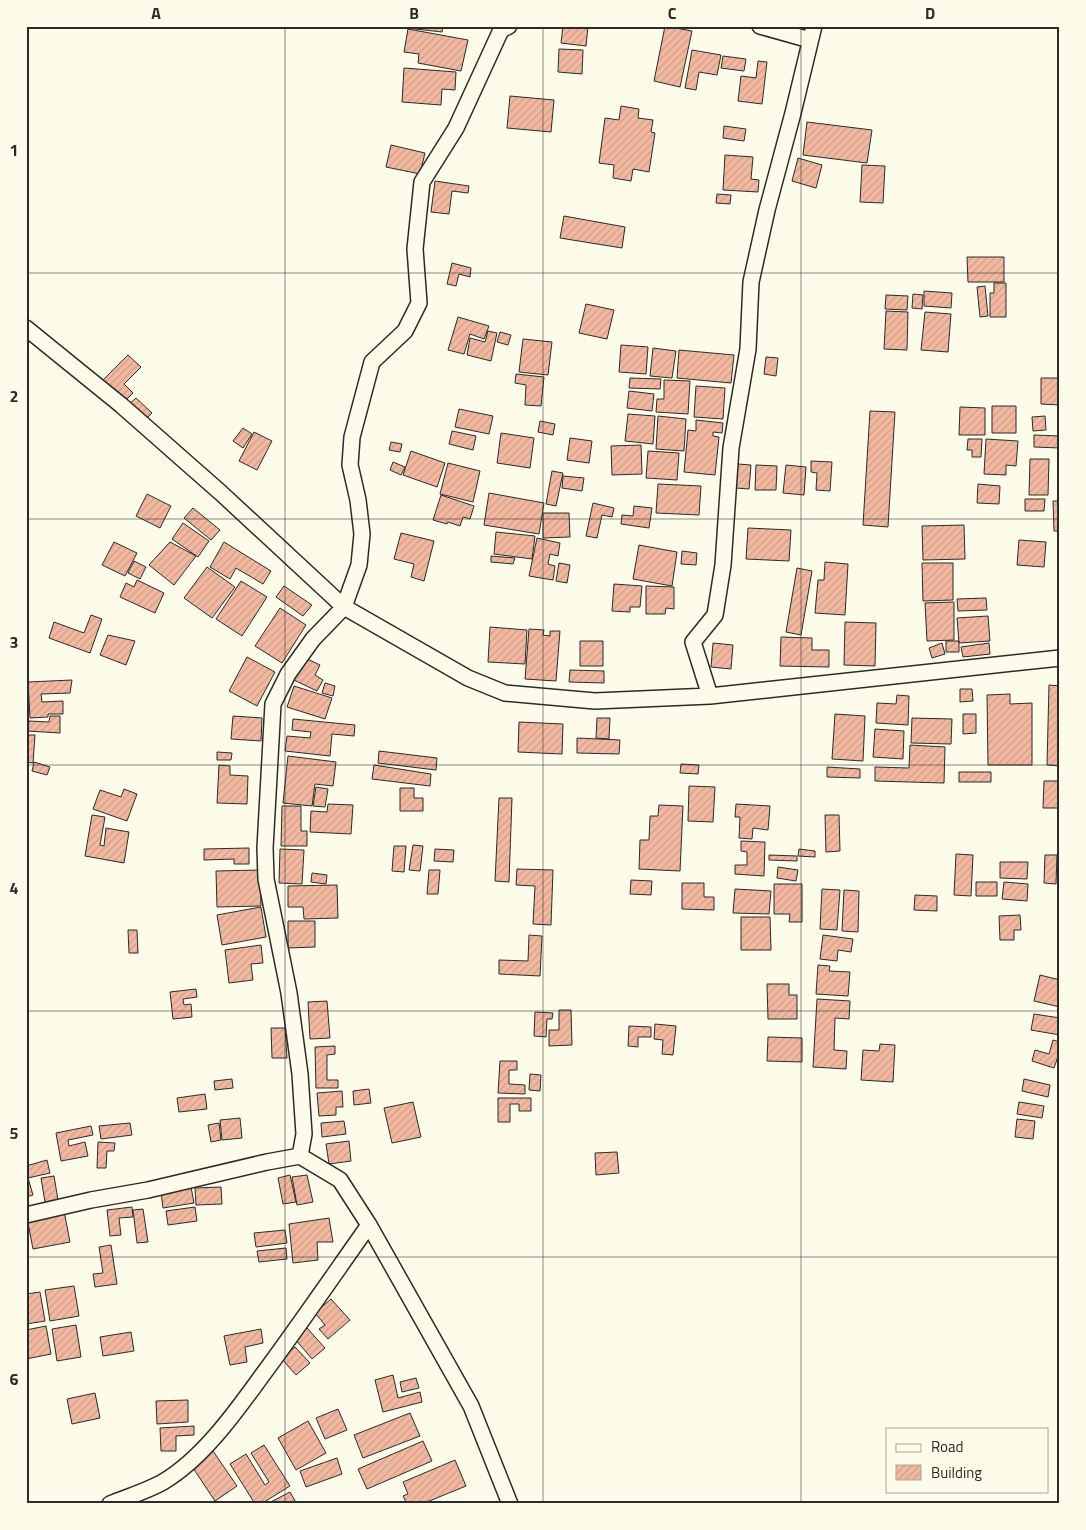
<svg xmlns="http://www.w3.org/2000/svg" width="1086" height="1530" font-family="'Titillium Web',sans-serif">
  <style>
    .building { fill: url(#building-hatch); stroke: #2b2b2b }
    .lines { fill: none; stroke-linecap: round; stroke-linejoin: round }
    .minor-casing { stroke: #2b2b2b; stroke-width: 18 }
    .minor { stroke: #fdfbea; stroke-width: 15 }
    .grid { fill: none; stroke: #2b2b2b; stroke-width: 1; stroke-opacity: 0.55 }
    .neatline { fill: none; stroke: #2b2b2b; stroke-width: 2 }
    .grid-label { font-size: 16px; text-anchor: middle; font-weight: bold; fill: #2b2b2b }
  </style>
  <defs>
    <pattern id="building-hatch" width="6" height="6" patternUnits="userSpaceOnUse" patternTransform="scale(1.25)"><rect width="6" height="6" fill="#f2b8a0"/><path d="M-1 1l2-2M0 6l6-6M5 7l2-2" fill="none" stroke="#d09e8a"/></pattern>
  </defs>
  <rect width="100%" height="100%" fill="#fdfbea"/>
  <path class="building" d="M408 26H443L442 32 407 28Z
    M563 26H588L586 46 561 43Z
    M665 26 692 31 680 87 654 81Z
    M408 29 468 40 461 71 418 63 419 54 404 52Z
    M559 49 583 50 582 74 558 72Z
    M692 50 721 55 717 75 699 72 696 90 685 88Z
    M723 56 746 59 744 71 721 68Z
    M758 61 767 62 762 104 738 101 741 76 756 78Z
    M404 68 456 72 455 90 442 89 441 105 402 102Z
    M510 96 554 100 551 132 507 128Z
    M621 106 639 109 638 118 653 120 651 132 655 133 649 172 633 169 631 181 613 178 614 165 599 163 605 118 619 120Z
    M807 122 872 130 867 163 803 155Z
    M724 126 746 129 744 141 723 138Z
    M391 145 425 153 420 174 386 167Z
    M725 155 753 157 751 179 759 180 758 192 723 190Z
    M798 158 822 165 816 188 792 181Z
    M862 165 885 166 883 203 860 202Z
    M435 181 469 186 468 193 452 191 449 214 431 212Z
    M717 194 731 195 730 204 716 203Z
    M564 216 625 227 622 248 560 238Z
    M967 257H1004V282H968Z
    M452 263 471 268 470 277 459 274 456 286 447 284Z
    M994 283H1006V317H990V293H994Z
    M985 286 988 316 980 317 977 287Z
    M924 291 952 293 951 308 924 306Z
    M913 294 923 295 922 309 912 308Z
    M886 295 908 296 907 310 885 309Z
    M586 304 614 310 607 339 579 333Z
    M886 311 908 312 907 350 884 349Z
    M925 312 951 314 948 352 921 350Z
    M458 317 489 326 484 339 470 334 464 354 448 350Z
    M488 331 497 333 491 361 467 355 470 338 485 342Z
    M500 332 511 335 508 345 497 342Z
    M523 339 552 342 548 375 519 372Z
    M621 345 648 347 646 374 619 372Z
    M653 348 676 351 672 378 650 376Z
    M679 350 734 355 731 383 677 378Z
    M128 355 141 367 124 384 133 393 123 403 101 382Z
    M766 357 778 358 776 376 764 374Z
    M516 374 544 377 541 406 525 405 526 385 515 383Z
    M630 378 661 379 660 389 629 388Z
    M1041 378H1060V405L1041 404Z
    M664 380 690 381 688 414 656 412 657 399H664Z
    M696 386 725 388 723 419 694 417Z
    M629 391 654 394 652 411 627 408Z
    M136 398 152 413 143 422 127 406Z
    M992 406H1016V433H992Z
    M960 407 985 408V435H959Z
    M459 409 493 416 489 434 455 427Z
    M870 411 895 412 888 527 863 525Z
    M628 414 655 416 653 444 625 441Z
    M658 416 686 419 684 451 656 449Z
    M1045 416 1046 430 1033 431 1032 417Z
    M696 420 723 423 722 433 713 432V436L719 437 715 475 684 472 688 430 696 431Z
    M540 421 555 424 553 435 538 432Z
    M243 428 252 434 243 448 233 441Z
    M452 431 476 436 473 450 449 444Z
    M254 432 272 441 257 470 239 461Z
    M501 433 534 438 530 468 497 463Z
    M1034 435 1060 436V448L1034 447Z
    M570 438 592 441 589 463 567 460Z
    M968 439H982L981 457H972V450H967Z
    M986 439 1018 441 1016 466 1006 465V475L984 474Z
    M391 442 402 444 400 452 389 450Z
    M641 445 642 474 612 475 611 446Z
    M411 451 445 463 437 487 403 475Z
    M648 451 679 453 677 480 646 478Z
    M1030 459H1049L1048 495H1029Z
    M811 461 832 462 830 491 816 490 817 473 811 472Z
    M393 462 405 467 401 475 390 470Z
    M448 463 480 471 473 502 440 494Z
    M738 464 751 465 749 489 736 488Z
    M756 465 777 466 776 490H755Z
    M786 465 806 467 804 495 783 493Z
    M552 471 563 473 556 506 546 504Z
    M563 476 584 478 582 491 562 488Z
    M658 484 701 486 699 515 656 513Z
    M978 484 1000 486 999 504 977 503Z
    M489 493 544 503 539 534 484 525Z
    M147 494 171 506 160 528 136 516Z
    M441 495 474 506 470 519 463 517 460 526 448 522 447 524 433 520Z
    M1025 499H1045L1044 511H1025Z
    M1053 501H1060V531H1054Z
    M593 503 614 508 612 517 602 515 597 538 586 536Z
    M634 506 652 508 649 528 621 524 622 515 633 516Z
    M193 508 220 530 211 540 184 518Z
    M543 513H569L570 537 543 538Z
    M183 523 209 541 198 557 172 539Z
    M964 525 965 559 923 560 922 526Z
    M748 528 791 530 789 561 746 559Z
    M496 532 535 536 532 559 494 554Z
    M401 533 434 541 424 581 411 577 414 564 394 559Z
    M537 538 560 543 558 556 550 554 548 564 555 566 553 580 529 576Z
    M1019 540 1046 542 1044 567 1017 565Z
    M114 542 137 553 125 576 102 565Z
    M170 542 196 556 174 585 149 565Z
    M224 542 271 571 263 584 236 568 230 579 210 567Z
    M639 545 677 552 672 586 633 579Z
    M682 551 697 553 696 565 681 564Z
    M491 556 515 558 513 564 491 562Z
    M134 561 146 567 140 579 128 573Z
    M825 562 848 564 845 615 815 613 818 580H824Z
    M559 563 570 565 567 583 556 581Z
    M922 563H953V600L923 601Z
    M207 567 235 587 212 618 184 598Z
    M797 568 812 571 801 635 786 632Z
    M137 580 164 593 155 613 120 597 126 583 134 587Z
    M241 581 267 597 242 636 216 619Z
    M614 584 642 586 640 607H630V612L612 611Z
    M284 586 312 605 303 616 276 597Z
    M646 586 674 587V609L666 608 665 614H646Z
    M986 598 987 610 958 611 957 599Z
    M954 602V640L927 641 925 603Z
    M280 608 306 625 282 663 255 646Z
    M91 615 102 619 90 653 49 638 54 622 84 633Z
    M988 616 990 641 959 643 957 618Z
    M845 622 876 623 875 666 844 665Z
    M490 627 527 630 525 664 488 662Z
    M529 629 544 630 543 635 550 636V631H560L556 681 525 679Z
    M108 635 135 641 126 665 100 655Z
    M781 637 812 638V650H829V667L780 666Z
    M580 641H603V666H580Z
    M946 641H959V652H946Z
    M713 643 733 645 731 669 711 667Z
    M942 643 945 654 932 658 929 648Z
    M989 643 990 654 963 657 961 647Z
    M247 657 275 672 257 706 229 691Z
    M305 658 320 665 315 675 323 680 317 691 294 680Z
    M570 670 604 671V683L569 682Z
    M72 680 70 693 41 694 42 702 63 701V714H48V717L30 718 28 682Z
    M325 683 335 686 333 696 322 693Z
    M1049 685 1060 686V766L1047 765Z
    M294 686 332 698 325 719 287 707Z
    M960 689H972L973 701 960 702Z
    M1010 694V704L1032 703V765H988L987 695Z
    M897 695 909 696 908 725 876 723 877 703 896 704Z
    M835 714 865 716 863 761 832 759Z
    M963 714H976V733L963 734Z
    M50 716H60V733L28 731 29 721 49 722Z
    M233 716 262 718 261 741 231 739Z
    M597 718H610L609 739 596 738Z
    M912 718 952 719 951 744 911 743Z
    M293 719 355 725 354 736 332 734 330 756 285 751 287 736 310 738 311 732 292 730Z
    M519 722 563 724 562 754 518 752Z
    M875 729 904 731 903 759 873 757Z
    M26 735H35L33 763 26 762Z
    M577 738 620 740 619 754 577 753Z
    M910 745 945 747 944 783 875 781V767L909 768Z
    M379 751 437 758 436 770 378 763Z
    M217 752 232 753 231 760H217Z
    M288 756 336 762 333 786 315 784 312 806 283 803Z
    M34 762 50 767 47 775 32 771Z
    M681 764 699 765 698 774 680 773Z
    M219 765 230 766V775L248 776 247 804 217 803Z
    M374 765 431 774 430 786 372 779Z
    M827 767 860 769V778L827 777Z
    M959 772H991V782H959Z
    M1044 781H1060V808H1043Z
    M689 786 715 787 713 822 688 821Z
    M316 787 328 789 325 807 313 806Z
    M400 788H414V798H423V811H400Z
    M124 789 137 794 127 821 93 809 100 790 121 797Z
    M499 798H512L509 882 495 881Z
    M328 804 353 805 351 834 310 832 311 811 327 812Z
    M736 804 770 806 768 830 753 828 752 839 739 838 740 817H735Z
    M659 805 683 806 680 871 639 869 640 840H649L650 816H658Z
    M282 806H301V831H307V846H281Z
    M92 815 105 817 100 845 104 846 106 828 129 832 124 863 85 856Z
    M825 815H839L840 851 826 852Z
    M741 841 765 842 764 876 735 874V865H747V852L741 851Z
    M413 845 423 846 420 871 409 870Z
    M394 846H406L404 872 392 871Z
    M249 848V864H234V859L204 860V849Z
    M280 849 304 850 302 884 279 883Z
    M435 849 454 850 453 862 434 861Z
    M799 849 815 851V857L798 856Z
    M956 854 973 855 971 896 954 895Z
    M769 855 797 856V861L769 860Z
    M1045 855H1057L1056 884 1044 883Z
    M1000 862H1028L1027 879 1000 878Z
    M778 867 798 870 796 881 777 878Z
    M517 869 553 870 551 925 533 924 535 886 516 885Z
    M260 870 261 906 217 907 216 871Z
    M429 870H440L438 894H427Z
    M312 873 327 875 326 884 311 882Z
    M631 880 652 881 651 895 630 894Z
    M976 882H997V896H976Z
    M1004 882 1028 884 1027 901 1002 899Z
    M682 883H704V897H714V910L682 909Z
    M774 884H802V922H789L790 914H774Z
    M337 885 338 918 304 919 303 907H288V886Z
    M735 889 771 891 769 914 733 913Z
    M822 889 840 890 837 930 820 929Z
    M844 890 859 891 858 932 842 931Z
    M915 895 937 896V911L914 910Z
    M261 907 266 937 222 945 217 915Z
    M1020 915 1021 930H1014V940H1000L999 916Z
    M741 917H770L771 950H741Z
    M288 921H315V947L288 948Z
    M128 930H137L138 953H129Z
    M529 935 542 936 540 976 499 974V960L528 961Z
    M823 935 853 939 851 952 838 950 837 961 820 959Z
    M261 945 263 963 251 964 253 980 229 983 225 950Z
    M818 965 830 966 829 971 850 972 848 996 816 994Z
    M1040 975 1060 980V1007L1034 1001Z
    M767 984H789V995H797V1019H768Z
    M196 989 197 997 183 999 184 1005 191 1004 192 1017 173 1019 170 992Z
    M817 999 850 1001 849 1019 835 1018 834 1050 847 1051 846 1069 813 1067Z
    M327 1001 330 1038 310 1039 308 1002Z
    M559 1010H571L572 1045 549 1046V1030H559Z
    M535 1012 553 1013 552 1019H547L546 1037 534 1036Z
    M1034 1014 1060 1018V1035L1031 1030Z
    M655 1024 676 1026 673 1055 662 1054 663 1040 654 1039Z
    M629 1026 651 1027V1037H638V1047L628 1046Z
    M271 1028H285L287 1058H272Z
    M768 1037 802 1038V1062L767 1061Z
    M1053 1040 1060 1042V1051L1054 1068 1032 1061 1035 1050 1049 1054Z
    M880 1044 895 1045 893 1082 861 1080 863 1050 879 1051Z
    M335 1046V1054L327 1055V1080H338V1088H316L315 1047Z
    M500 1061H517V1070H509V1084L525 1085V1094L498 1093Z
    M530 1074 541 1075 540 1091 529 1090Z
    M232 1079 233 1088 215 1090 214 1081Z
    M1024 1079 1050 1085 1048 1097 1022 1091Z
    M369 1089 371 1103 354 1105 353 1091Z
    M342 1091 343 1107H336V1115L319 1116 317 1093Z
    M205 1094 207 1109 179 1112 177 1098Z
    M498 1098H531V1111H519V1104H510V1122H498Z
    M413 1102 421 1137 392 1143 384 1108Z
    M1019 1102 1044 1106 1042 1118 1017 1114Z
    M240 1118 242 1138 222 1140 220 1120Z
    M1017 1119 1035 1121 1033 1139 1015 1137Z
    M344 1121 346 1134 322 1137 321 1123Z
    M130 1123 132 1135 101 1139 99 1126Z
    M219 1123 221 1140 211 1142 208 1125Z
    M91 1126 93 1135 68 1140 69 1146 85 1142 88 1156 61 1161 56 1133Z
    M349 1141 351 1161 329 1164 326 1144Z
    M98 1142 115 1143 114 1151H107L106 1168H97Z
    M617 1152 619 1173 596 1175 595 1153Z
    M47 1160 50 1173 28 1178 33 1195 26 1197V1166Z
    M290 1175 296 1202 283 1204 278 1178Z
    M307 1175 313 1202 297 1205 292 1177Z
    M54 1176 58 1200 45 1202 41 1178Z
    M191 1187 194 1203 163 1208 161 1192Z
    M221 1187 222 1204 196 1205 195 1188Z
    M132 1207 133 1217 119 1218 121 1235 110 1236 107 1210Z
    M195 1207 197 1221 168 1225 166 1211Z
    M143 1209 148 1242 137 1243 133 1210Z
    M64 1211 70 1242 33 1249 27 1218Z
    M329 1218 333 1242H317L318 1260 293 1263 289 1224Z
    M285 1230 287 1243 256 1247 254 1233Z
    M111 1245 117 1284 95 1287 93 1274 103 1273 99 1247Z
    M286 1248 287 1259 259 1262 257 1251Z
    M74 1286 79 1316 50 1321 45 1290Z
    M40 1292 45 1321 26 1324V1294Z
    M331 1299 350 1320 328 1339 319 1329 325 1325 315 1313Z
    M76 1325 81 1357 57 1361 52 1329Z
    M46 1326 51 1354 26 1359V1330Z
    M307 1328 325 1348 312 1359 295 1339Z
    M261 1329 263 1343 245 1347 247 1362 230 1365 224 1336Z
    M131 1332 134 1351 103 1356 100 1337Z
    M295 1347 310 1363 296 1375 281 1358Z
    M393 1375 398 1398 420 1392 422 1402 383 1412 375 1380Z
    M416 1378 419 1388 402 1392 400 1382Z
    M95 1393 100 1418 72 1424 67 1399Z
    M188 1400V1422L157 1424 156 1401Z
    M338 1409 347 1430 325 1439 316 1418Z
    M410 1413 420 1436 363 1458 354 1435Z
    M308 1421 326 1453 296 1470 278 1438Z
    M194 1426V1435L176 1436V1451H161L160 1428Z
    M423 1441 432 1461 367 1489 358 1469Z
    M264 1445 290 1486 261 1504H255L230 1464 246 1454 265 1485 269 1482 251 1453Z
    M213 1451 237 1486 215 1501 191 1465Z
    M337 1458 342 1474 306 1487 300 1471Z
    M455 1460 466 1486 422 1504H407L403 1496 408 1494 403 1482Z
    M290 1492 297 1504H267Z"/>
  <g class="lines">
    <defs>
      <path id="minor" d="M509 26 501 30 456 128 422 182 415 249 419 303 405 331 372 362 352 437 350 465 358 500 362 534 359 565 344 607 468 678 505 693 595 701 710 696 1060 658
        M760 26 810 40
        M26 328 121 405 221 493 344 607 313 639 288 674 273 704 265 848 266 879 289 993 300 1074 304 1134 300 1156 340 1180 369 1225C333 1276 298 1327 261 1377 235 1413 202 1459 163 1482 147 1491 127 1497 110 1504
        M710 696 693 642 715 615 723 565 731 448 748 349 751 282 767 210 793 113 814 26
        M26 1215 91 1200 148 1190 267 1162 300 1156
        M369 1225 471 1406 510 1504"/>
    </defs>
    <use href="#minor" class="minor-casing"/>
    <use href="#minor" class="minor"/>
  </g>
  <path class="grid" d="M285 26V1504M543 26V1504M801 26V1504M26 273H1060M26 519H1060M26 765H1060M26 1011H1060M26 1257H1060"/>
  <rect width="1086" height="1530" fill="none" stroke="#fdfbea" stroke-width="55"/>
  <rect x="886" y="1428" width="162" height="65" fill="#fdfbea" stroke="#a9a89e"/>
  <rect x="896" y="1444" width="25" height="8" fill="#fdfbea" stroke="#a9a89e"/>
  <text x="931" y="1452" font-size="15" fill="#2b2b2b">Road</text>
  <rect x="896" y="1465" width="25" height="15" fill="url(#building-hatch)" stroke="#a9a89e"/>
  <text x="931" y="1478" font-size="15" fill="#2b2b2b">Building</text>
  <rect x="28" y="28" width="1030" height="1474" class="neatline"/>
  <g class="grid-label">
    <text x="156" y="19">A</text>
    <text x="414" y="19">B</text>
    <text x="672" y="19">C</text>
    <text x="930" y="19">D</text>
    <text x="14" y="156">1</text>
    <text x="14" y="402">2</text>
    <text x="14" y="648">3</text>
    <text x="14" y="894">4</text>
    <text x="14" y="1139">5</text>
    <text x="14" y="1385">6</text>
  </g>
</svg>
